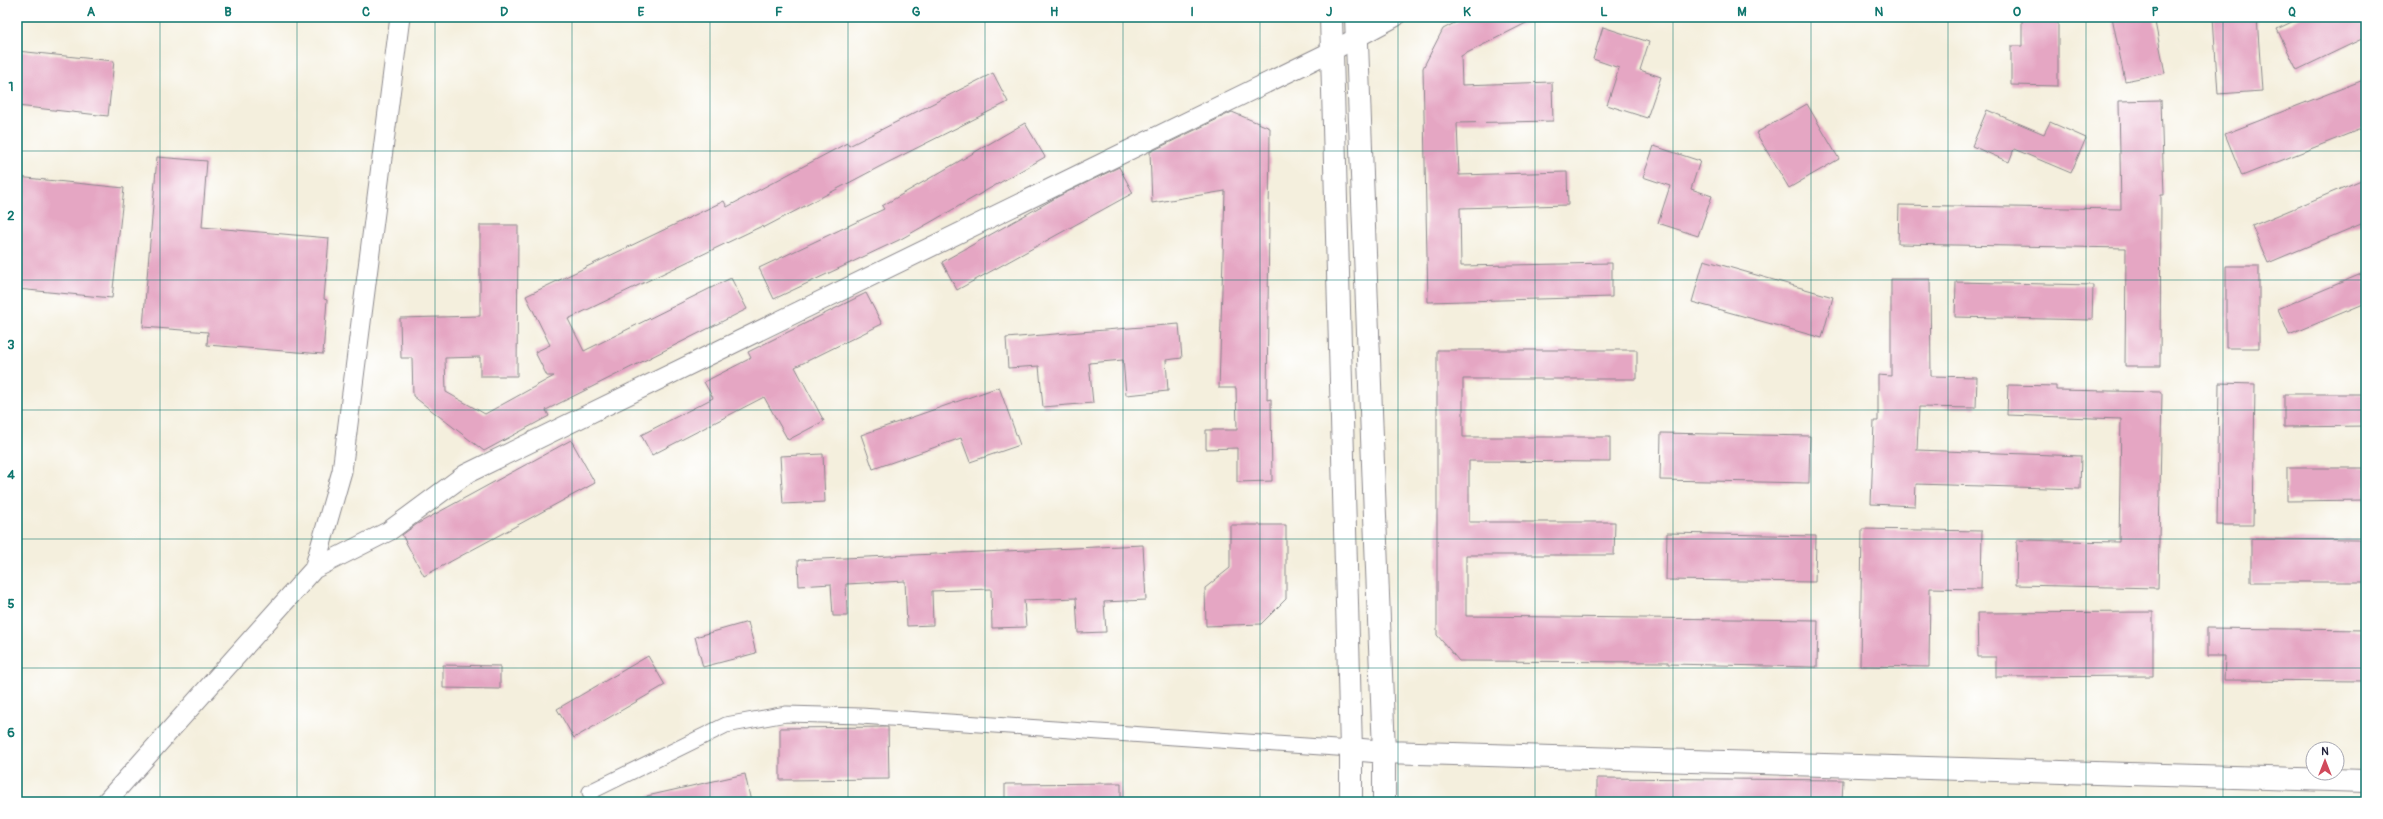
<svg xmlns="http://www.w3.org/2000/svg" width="2383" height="819" font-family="Pangolin,sans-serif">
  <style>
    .building { fill: #e5a6c3 }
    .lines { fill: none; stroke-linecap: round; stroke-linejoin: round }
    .minor-casing { stroke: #8b888c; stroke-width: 17 }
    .tertiary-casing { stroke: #8b888c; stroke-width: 21 }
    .secondary-casing { stroke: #8b888c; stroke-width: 24 }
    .minor { stroke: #fff; stroke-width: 15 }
    .tertiary { stroke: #fff; stroke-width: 19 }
    .secondary { stroke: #fff; stroke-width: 22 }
    .grid { fill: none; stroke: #0f766e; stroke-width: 1; stroke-opacity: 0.55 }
    .neatline { fill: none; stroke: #0f766e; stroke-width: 1.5 }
    .grid-label { font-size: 13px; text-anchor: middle; font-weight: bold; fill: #0f766e }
  </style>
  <rect width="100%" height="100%" fill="#fff"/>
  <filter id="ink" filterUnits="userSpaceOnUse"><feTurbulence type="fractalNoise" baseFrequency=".025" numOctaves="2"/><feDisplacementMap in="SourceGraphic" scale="8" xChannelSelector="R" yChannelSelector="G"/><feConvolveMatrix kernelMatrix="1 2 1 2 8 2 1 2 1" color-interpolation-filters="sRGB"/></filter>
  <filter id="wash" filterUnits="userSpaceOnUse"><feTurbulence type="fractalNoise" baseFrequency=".012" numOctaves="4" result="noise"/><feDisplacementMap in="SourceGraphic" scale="16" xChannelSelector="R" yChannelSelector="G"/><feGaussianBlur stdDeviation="0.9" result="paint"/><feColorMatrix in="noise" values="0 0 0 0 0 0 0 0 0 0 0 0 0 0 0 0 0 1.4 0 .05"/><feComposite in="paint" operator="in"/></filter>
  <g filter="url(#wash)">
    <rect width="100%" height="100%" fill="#f4efdd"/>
    <g id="blocks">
      <path class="building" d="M1466 17H1538L1461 56 1462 85 1552 82 1553 121 1457 123 1459 175 1567 172 1568 205 1460 208 1461 266 1612 263V297L1428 302 1423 68 1443 29Z
        M2022 17H2058V86L2011 85V46H2022Z
        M2112 17H2154L2165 73 2125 81Z
        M2213 17H2257L2262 91 2218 94Z
        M2302 17H2366V37L2297 70 2277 29Z
        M1603 27 1649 42 1640 70 1661 77 1647 118 1607 105 1619 68 1593 59Z
        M17 51 114 61 108 116 17 106Z
        M993 73 1008 102 879 167 763 228 762 226 568 319 584 351 731 278 747 309 546 410 549 416 484 451 413 396 412 358H401L400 318 480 316V225H518L517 376H480V357L445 358 446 392 485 414 554 376H547L535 352 550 345 526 296 724 201 727 207 847 143 849 146Z
        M2366 79V127L2242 176 2225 134Z
        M2161 100 2164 195H2161L2160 366H2125L2126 248 1898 244 1899 205 2121 209 2119 101Z
        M1807 104 1839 159 1789 188 1756 133Z
        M1987 110 2044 134 2050 122 2086 138 2071 173 2014 149 2009 162 1972 146Z
        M1232 112 1270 128 1267 400 1271 399 1272 481 1237 482V448L1206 449V430H1237L1236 388H1219L1225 191 1152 203 1150 152Z
        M1025 123 1045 157 901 239 774 299 759 268 884 209 882 206Z
        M1654 146 1700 161 1691 189 1712 196 1698 236 1658 223 1670 186 1643 177Z
        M157 157 207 161 202 227 329 238 324 299 327 300 323 354 207 345 208 332 143 327Z
        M1119 167 1133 193 957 290 942 262 1059 196Z
        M17 177 124 188 112 298 17 289Z
        M2366 178V222L2268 263 2252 226Z
        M1704 260 1833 297 1822 338 1692 302Z
        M2226 266H2259V348H2226Z
        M2366 272V303L2289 335 2278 309Z
        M1891 279H1930L1931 376 1977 377 1976 408 1919 407 1917 450 2081 456 2080 489 1916 484 1915 506 1871 504 1874 421H1878V375L1891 376Z
        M1956 282 2093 285 2092 320 1955 317Z
        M866 293 882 324 795 367 824 421 788 440 764 397 652 455 641 435 713 398 704 382 751 358 748 352Z
        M1179 324 1182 358 1166 360 1168 391 1126 395 1123 360 1089 363 1093 403 1043 407 1039 366 1008 368 1006 338Z
        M1437 350H1637V379H1463V437H1610V462L1469 461V522H1615L1614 555H1466V616L1818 620 1817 667 1668 664V662L1459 661 1437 635Z
        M2219 383 2255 384 2253 525H2217Z
        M2008 385 2056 386V390L2162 392 2158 588 2016 585 2017 540 2119 542 2121 419 2007 415Z
        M999 387 1020 445 970 462 961 438 873 469 861 435Z
        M2284 394H2366V426L2284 427Z
        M1661 433 1810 436 1809 483 1660 480Z
        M571 440 595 483 424 576 402 535 417 524Z
        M823 454 825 502 783 504 780 456Z
        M2287 468H2366V500L2287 501Z
        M1230 525H1286V599L1261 624 1206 626 1205 588 1230 568Z
        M1862 529 1982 531 1981 589 1930 588 1929 667 1860 666Z
        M1667 533 1816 536 1815 582 1666 580Z
        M2251 539 2366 540V582H2251Z
        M1143 545 1146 600 1104 602 1106 632 1078 633 1076 598 1024 600 1026 627 992 628 991 589 932 591 933 625 907 626 905 581 846 584 847 616H833L831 584 799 586 798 560Z
        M2153 612V676L1996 677V657H1978L1977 613Z
        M748 622 756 653 703 667 695 637Z
        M2207 628 2366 630V681L2224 680 2225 656H2207Z
        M648 656 665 685 574 738 557 709Z
        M443 665 500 666V689L443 688Z
        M888 727 889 779 780 780V728Z
        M745 774 751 802H648L647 796Z
        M1597 778 1843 780 1842 802H1597Z
        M1121 783V802H1005V784Z"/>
    </g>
  </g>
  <g filter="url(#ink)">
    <use href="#blocks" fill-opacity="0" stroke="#8b888c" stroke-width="1"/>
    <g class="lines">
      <defs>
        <path id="minor" d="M590 792 726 725 786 714 861 716 1351 749"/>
        <path id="tertiary" d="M314 569 342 471 400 17
          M106 802 314 569 389 531 466 474 1332 51 1395 17"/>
        <path id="secondary" d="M1331 17 1351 749V802
          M1356 17 1384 752V802
          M1351 749 1384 752 2366 781"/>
      </defs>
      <use href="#minor" class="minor-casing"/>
      <use href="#tertiary" class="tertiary-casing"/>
      <use href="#secondary" class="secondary-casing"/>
      <use href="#minor" class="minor"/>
      <use href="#tertiary" class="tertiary"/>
      <use href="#secondary" class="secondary"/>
    </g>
  </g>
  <path class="grid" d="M160 17V802M297 17V802M435 17V802M572 17V802M710 17V802M848 17V802M985 17V802M1123 17V802M1260 17V802M1398 17V802M1535 17V802M1673 17V802M1811 17V802M1948 17V802M2086 17V802M2223 17V802M17 151H2366M17 280H2366M17 410H2366M17 539H2366M17 668H2366"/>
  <rect width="2383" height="819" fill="none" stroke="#fff" stroke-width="44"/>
  <g transform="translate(2325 761)"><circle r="19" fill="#ffffff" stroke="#a7a7b1"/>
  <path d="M0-3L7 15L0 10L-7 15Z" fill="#d1495b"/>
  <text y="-6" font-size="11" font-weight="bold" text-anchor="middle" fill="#22223b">N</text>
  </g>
  <rect x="22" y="22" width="2339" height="775" class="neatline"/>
  <g class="grid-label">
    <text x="91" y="16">A</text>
    <text x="228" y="16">B</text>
    <text x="366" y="16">C</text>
    <text x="504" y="16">D</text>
    <text x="641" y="16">E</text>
    <text x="779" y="16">F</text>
    <text x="916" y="16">G</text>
    <text x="1054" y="16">H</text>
    <text x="1192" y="16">I</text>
    <text x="1329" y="16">J</text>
    <text x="1467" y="16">K</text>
    <text x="1604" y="16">L</text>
    <text x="1742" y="16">M</text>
    <text x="1879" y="16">N</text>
    <text x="2017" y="16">O</text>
    <text x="2155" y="16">P</text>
    <text x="2292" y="16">Q</text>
    <text x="11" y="91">1</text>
    <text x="11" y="220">2</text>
    <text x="11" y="349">3</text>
    <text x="11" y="479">4</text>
    <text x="11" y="608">5</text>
    <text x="11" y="737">6</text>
  </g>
</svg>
